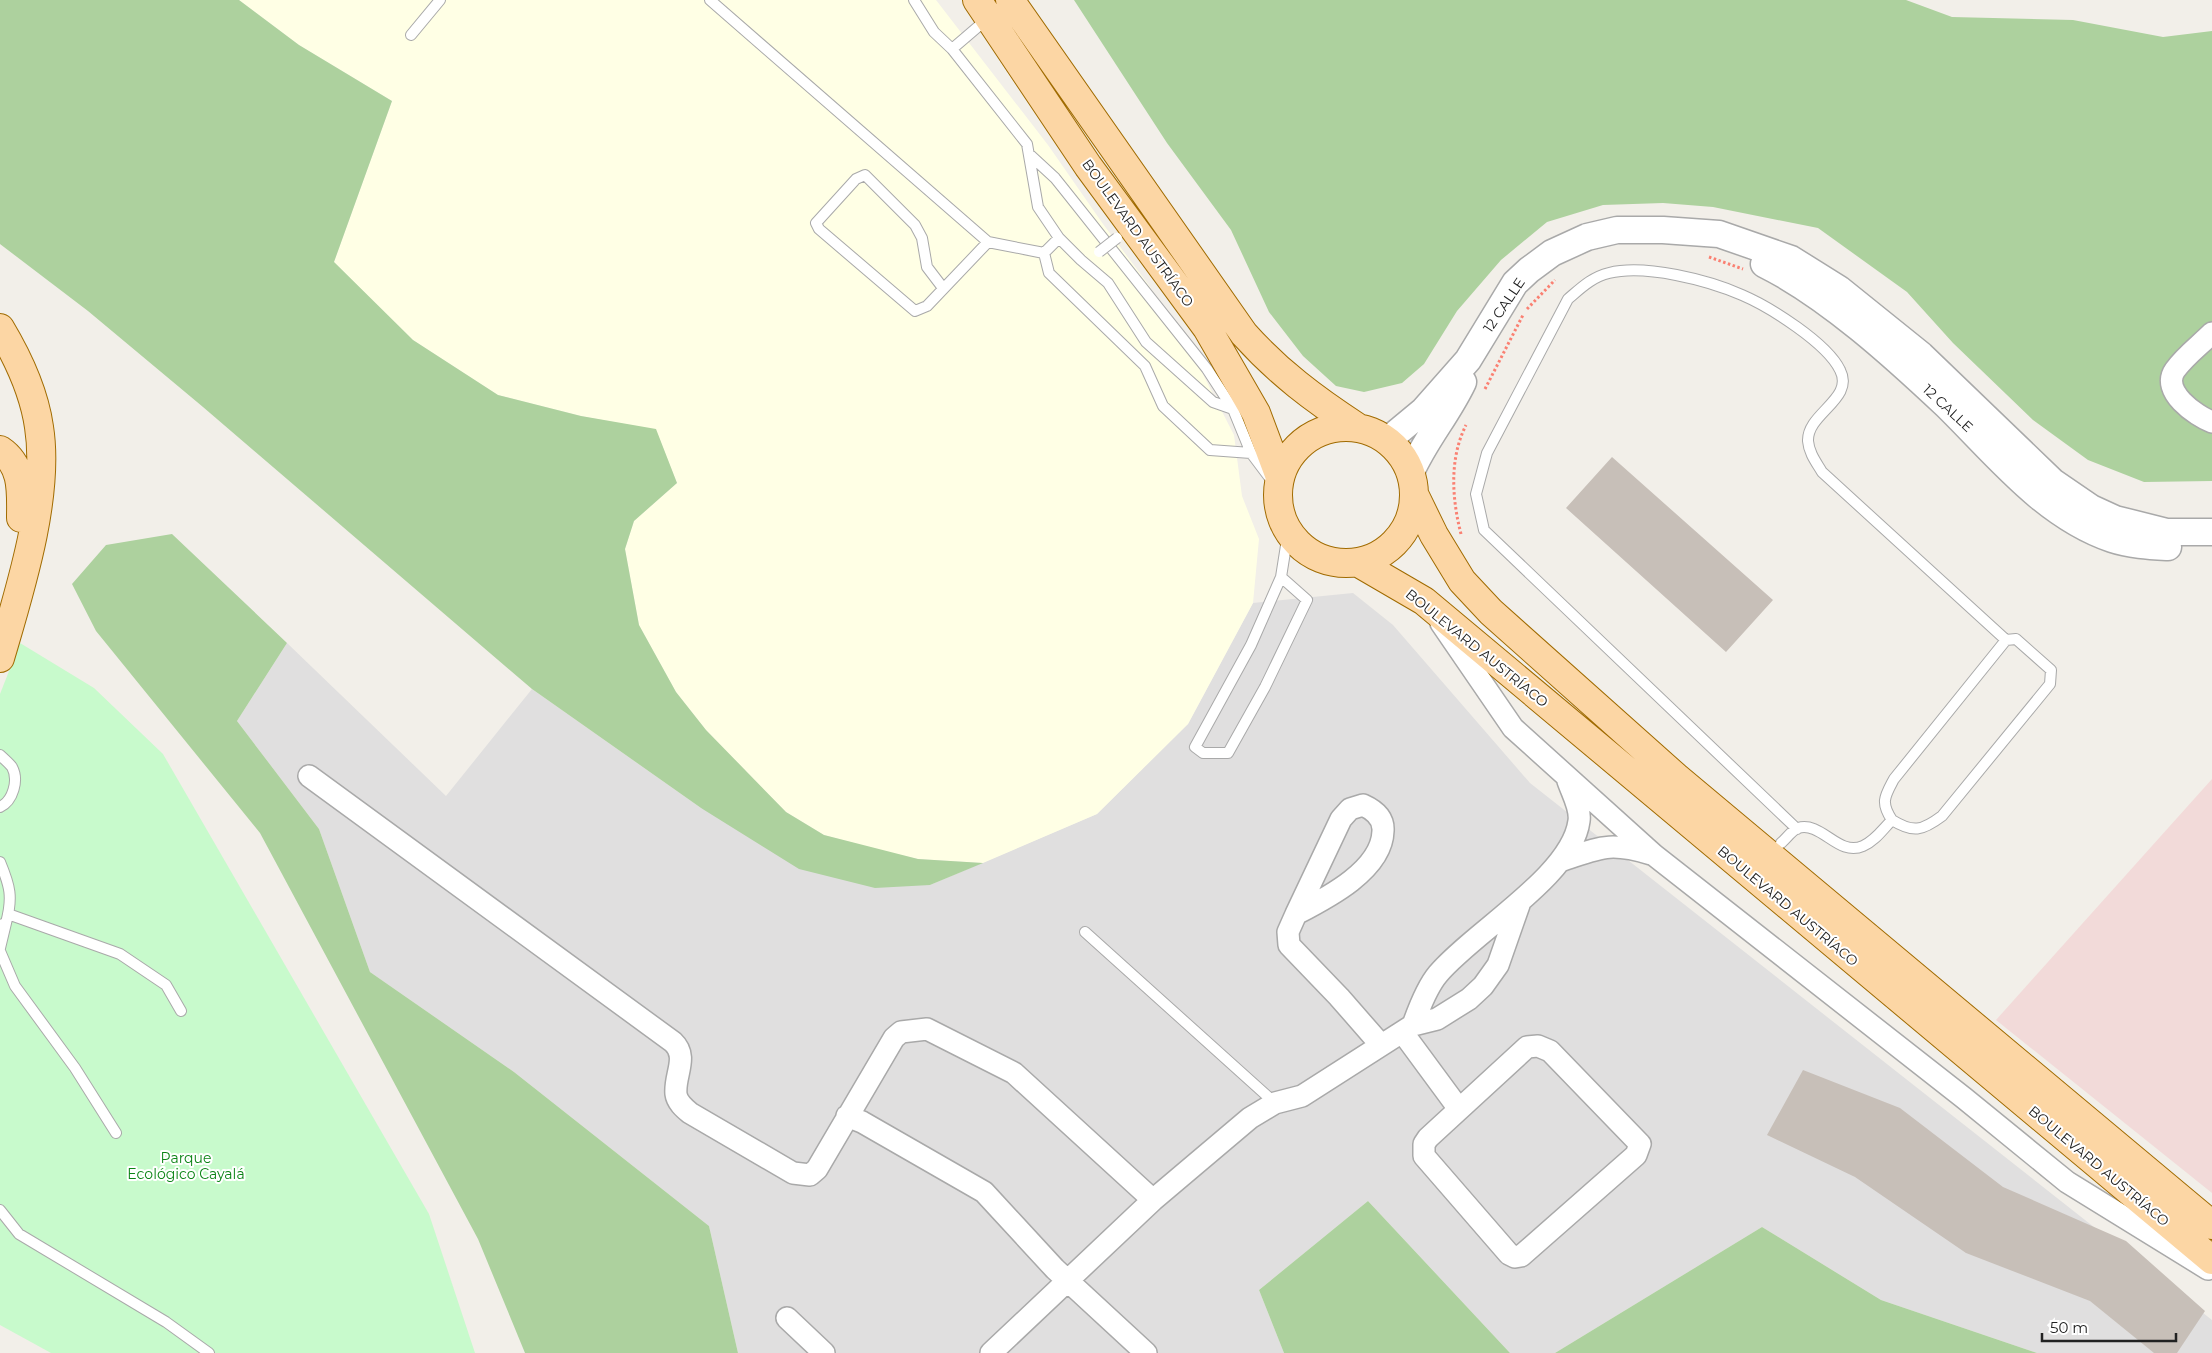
<svg xmlns="http://www.w3.org/2000/svg" width="2212" height="1353" font-family="Montserrat,sans-serif">
  <style>
    .residential { fill: #e0dfdf }
    .commercial { fill: #f2dad9 }
    .education { fill: #ffffe5 }
    .forest { fill: #add19e }
    .park { fill: #c8facc }
    .building { fill: #c7bfb8 }
    .lines { fill: none; stroke-linecap: round; stroke-linejoin: round }
    .service-casing { stroke: #a9a9a9; stroke-width: 12 }
    .minor-casing { stroke: #a9a9a9; stroke-width: 24 }
    .tertiary-casing { stroke: #a9a9a9; stroke-width: 29 }
    .primary-casing { stroke: #a06b00; stroke-width: 30 }
    .path { stroke: #fa8072; stroke-width: 3; stroke-dasharray: 2.5 2.5; stroke-linecap: butt }
    .service { stroke: #fff; stroke-width: 10 }
    .minor { stroke: #fff; stroke-width: 21 }
    .tertiary { stroke: #fff; stroke-width: 26 }
    .primary { stroke: #fcd6a4; stroke-width: 28 }
    .service-bridge-casing { stroke: #a9a9a9; stroke-width: 12; stroke-linecap: butt }
    .service-bridge { stroke: #fff; stroke-width: 10 }
    .labels { text-anchor: middle; dominant-baseline: central; stroke-width: 4; stroke-linejoin: round; paint-order: stroke }
    .street-label { font-size: 14px; fill: #222; stroke: #fff }
    .park-label { font-size: 14px; fill: #0c8416; stroke: #fff }
  </style>
  <rect width="100%" height="100%" fill="#f2efe9"/>
  <path class="residential" d="M1353 593 1393 625 1530 783 2212 1320V1353H2037L1881 1300 1762 1227 1555 1353H1510L1368 1201 1259 1290 1284 1353H738L709 1226 514 1072 370 972 319 829 237 721 287 643 446 796 532 689 701 808 930 885 1097 814 1188 724 1253 603Z"/>
  <path class="commercial" d="M2212 779V1193L1996 1020Z"/>
  <path class="education" d="M239 0H936L1048 145 1103 224 1148 284 1191 351 1234 435 1242 496 1259 539 1253 603 1188 724 1097 814 983 863 918 859 883 851 824 835 786 812 706 730 676 692 639 625 625 549 634 521 677 483 656 430 581 416 498 395 413 340 334 262 392 101 299 45Z"/>
  <path class="forest" d="M0 0H239L299 45 392 101 334 262 413 340 498 395 581 416 656 429 677 483 634 521 625 549 639 625 676 692 706 730 786 812 824 835 918 859 983 863 930 885 875 888 799 869 701 808 532 689 203 407 88 311 0 244Z
    M1074 0H1906L1952 17 2073 20 2163 37 2212 31V481L2144 482 2088 460 2033 420 1953 343 1907 292 1818 228 1713 207 1663 203 1603 205 1547 222 1501 260 1457 311 1424 364 1402 383 1364 392 1336 386 1303 356 1269 312 1231 230 1167 143Z
    M172 534 287 643 237 721 319 829 370 972 514 1072 709 1226 738 1353H525L478 1239 260 833 96 631 72 584 106 545Z
    M1368 1201 1510 1353H1284L1259 1290Z
    M1762 1227 1881 1300 2037 1353H1555Z"/>
  <path class="park" d="M20 643 94 688 163 754 429 1214 475 1353H51L0 1325V694Z"/>
  <path class="building" d="M1612 457 1773 600 1726 652 1566 508Z
    M1803 1070 1900 1108 2003 1187 2126 1241 2205 1311 2177 1353H2154L2090 1301 1966 1253 1855 1177 1767 1135Z"/>
  <g class="lines">
    <defs>
      <path id="service" d="M710 0 988 242 1044 253 1059 238
        M914 0 934 32 952 49 1027 144 1038 207 1059 238 1081 260 1108 283 1146 342 1213 402 1233 409
        M411 35 440 0
        M952 49 987 19
        M1029 154 1055 178 1067 193 1207 369 1233 409 1251 453
        M1044 253 1049 273 1145 366 1163 406 1210 450 1251 453 1269 477
        M943 288 927 267 922 238 915 225 865 175 856 179 816 223 819 229 915 311 927 306 988 242
        M1281 577 1307 600 1265 687 1228 753H1203L1195 747 1251 645 1281 577 1288 533
        M0 755C4 759 9 763 12 767 19 780 13 801 0 807
        M1797 829 1484 530 1476 494 1487 453 1568 299C1581 288 1592 277 1609 273 1645 264 1708 280 1742 295 1770 307 1827 343 1840 370 1855 399 1807 413 1808 441 1809 453 1816 462 1822 472L2006 640
        M1781 843C1786 839 1792 830 1798 828 1822 821 1838 857 1863 846 1875 841 1883 829 1892 820 1880 802 1885 796 1894 779L2006 640 2016 639 2051 670 2050 684 1942 816C1922 831 1913 833 1892 820
        M0 862C10 886 13 897 6 923L0 925
        M8 914 120 954 166 985 181 1011
        M1085 932 1275 1103
        M0 948 6 923
        M0 951 15 986 75 1068 116 1133
        M0 1210 19 1234 166 1322 209 1353"/>
      <path id="minor" d="M2212 333C2200 345 2185 356 2175 370 2160 391 2196 416 2212 422
        M1441 623 1513 728 1654 855 1964 1098 2067 1182 2208 1269
        M309 776 673 1042C689 1057 674 1075 676 1094 677 1102 684 1108 690 1113L793 1173 810 1175 817 1169 894 1038 901 1032 927 1029 1014 1073 1153 1200
        M1363 805C1374 810 1384 818 1383 831 1382 870 1327 898 1296 914L1341 819 1350 809Z
        M1560 861C1600 848 1608 841 1651 854
        M1296 914 1288 932 1289 945 1339 997 1381 1045
        M1413 1025C1419 1008 1427 987 1438 974 1473 932 1572 876 1579 821 1581 808 1572 793 1568 781
        M1403 1033 1459 1109
        M1538 1046 1550 1051 1640 1144 1636 1155 1521 1256 1515 1257 1509 1254 1424 1156V1144L1428 1138 1527 1047Z
        M847 1116 862 1122 984 1192 1055 1269 1146 1353
        M787 1318 824 1353
        M991 1353 1153 1200 1250 1118 1275 1103 1302 1096 1413 1025 1437 1019 1469 999 1483 986 1498 965 1519 905"/>
      <path id="tertiary" d="M1764 264C1828 296 1894 356 1946 405 1996 454 2044 516 2112 539 2130 545 2150 546 2168 547
        M1388 440 1423 411 1468 360 1515 283 1529 270 1552 253 1587 237 1617 230H1663L1719 234 1791 259 1839 289 1921 355 2053 482 2091 508 2115 519 2167 532H2212
        M1411 472C1425 440 1448 414 1463 382"/>
      <path id="primary" d="M977 0 1088 166 1207 328 1256 413 1280 477
        M1010 0 1244 334C1278 372 1314 399 1357 427
        M0 328C18 358 34 392 39 427 50 496 20 590 0 658
        M1278 495a68 68 0 1 1 136 0a68 68 0 1 1-136 0Z
        M0 450C24 466 21 493 21 518
        M1414 494 1434 535 1462 581 1491 612 1676 777 2212 1225
        M1357 562 1424 601 2212 1260"/>
    </defs>
    <use href="#service" class="service-casing"/>
    <use href="#minor" class="minor-casing"/>
    <use href="#tertiary" class="tertiary-casing"/>
    <use href="#primary" class="primary-casing"/>
    <path class="path" d="M1709 257 1743 269
      M1527 309 1555 280
      M1485 389 1523 315
      M1461 534C1452 499 1449 459 1466 425"/>
    <use href="#service" class="service"/>
    <use href="#minor" class="minor"/>
    <use href="#tertiary" class="tertiary"/>
    <use href="#primary" class="primary"/>
    <defs>
      <path id="service-bridge" d="M1099 252 1117 238"/>
    </defs>
    <use href="#service-bridge" class="service-bridge-casing"/>
    <use href="#service-bridge" class="service-bridge"/>
  </g>
  <g class="labels">
    <g class="street-label">
      <text transform="translate(1138 233) rotate(54)">BOULEVARD AUSTRÍACO</text>
      <text transform="translate(1504 305) rotate(-56)">12 CALLE</text>
      <text transform="translate(1948 408) rotate(43)">12 CALLE</text>
      <text transform="translate(1477 648) rotate(39)">BOULEVARD AUSTRÍACO</text>
      <text transform="translate(1788 906) rotate(40)">BOULEVARD AUSTRÍACO</text>
      <text transform="translate(2099 1166) rotate(40)">BOULEVARD AUSTRÍACO</text>
    </g>
    <g class="park-label">
      <text x="186" y="1158">Parque<tspan x="186" dy="16">Ecológico Cayalá</tspan></text>
    </g>
  </g>
  <path d="M2042 1333v8h134v-8" fill="none" stroke="#222222" stroke-width="2.5"/>
  <text x="2050" y="1333" font-size="15" fill="#222222" stroke="#ffffff" stroke-width="4" paint-order="stroke">50 m</text>
</svg>
